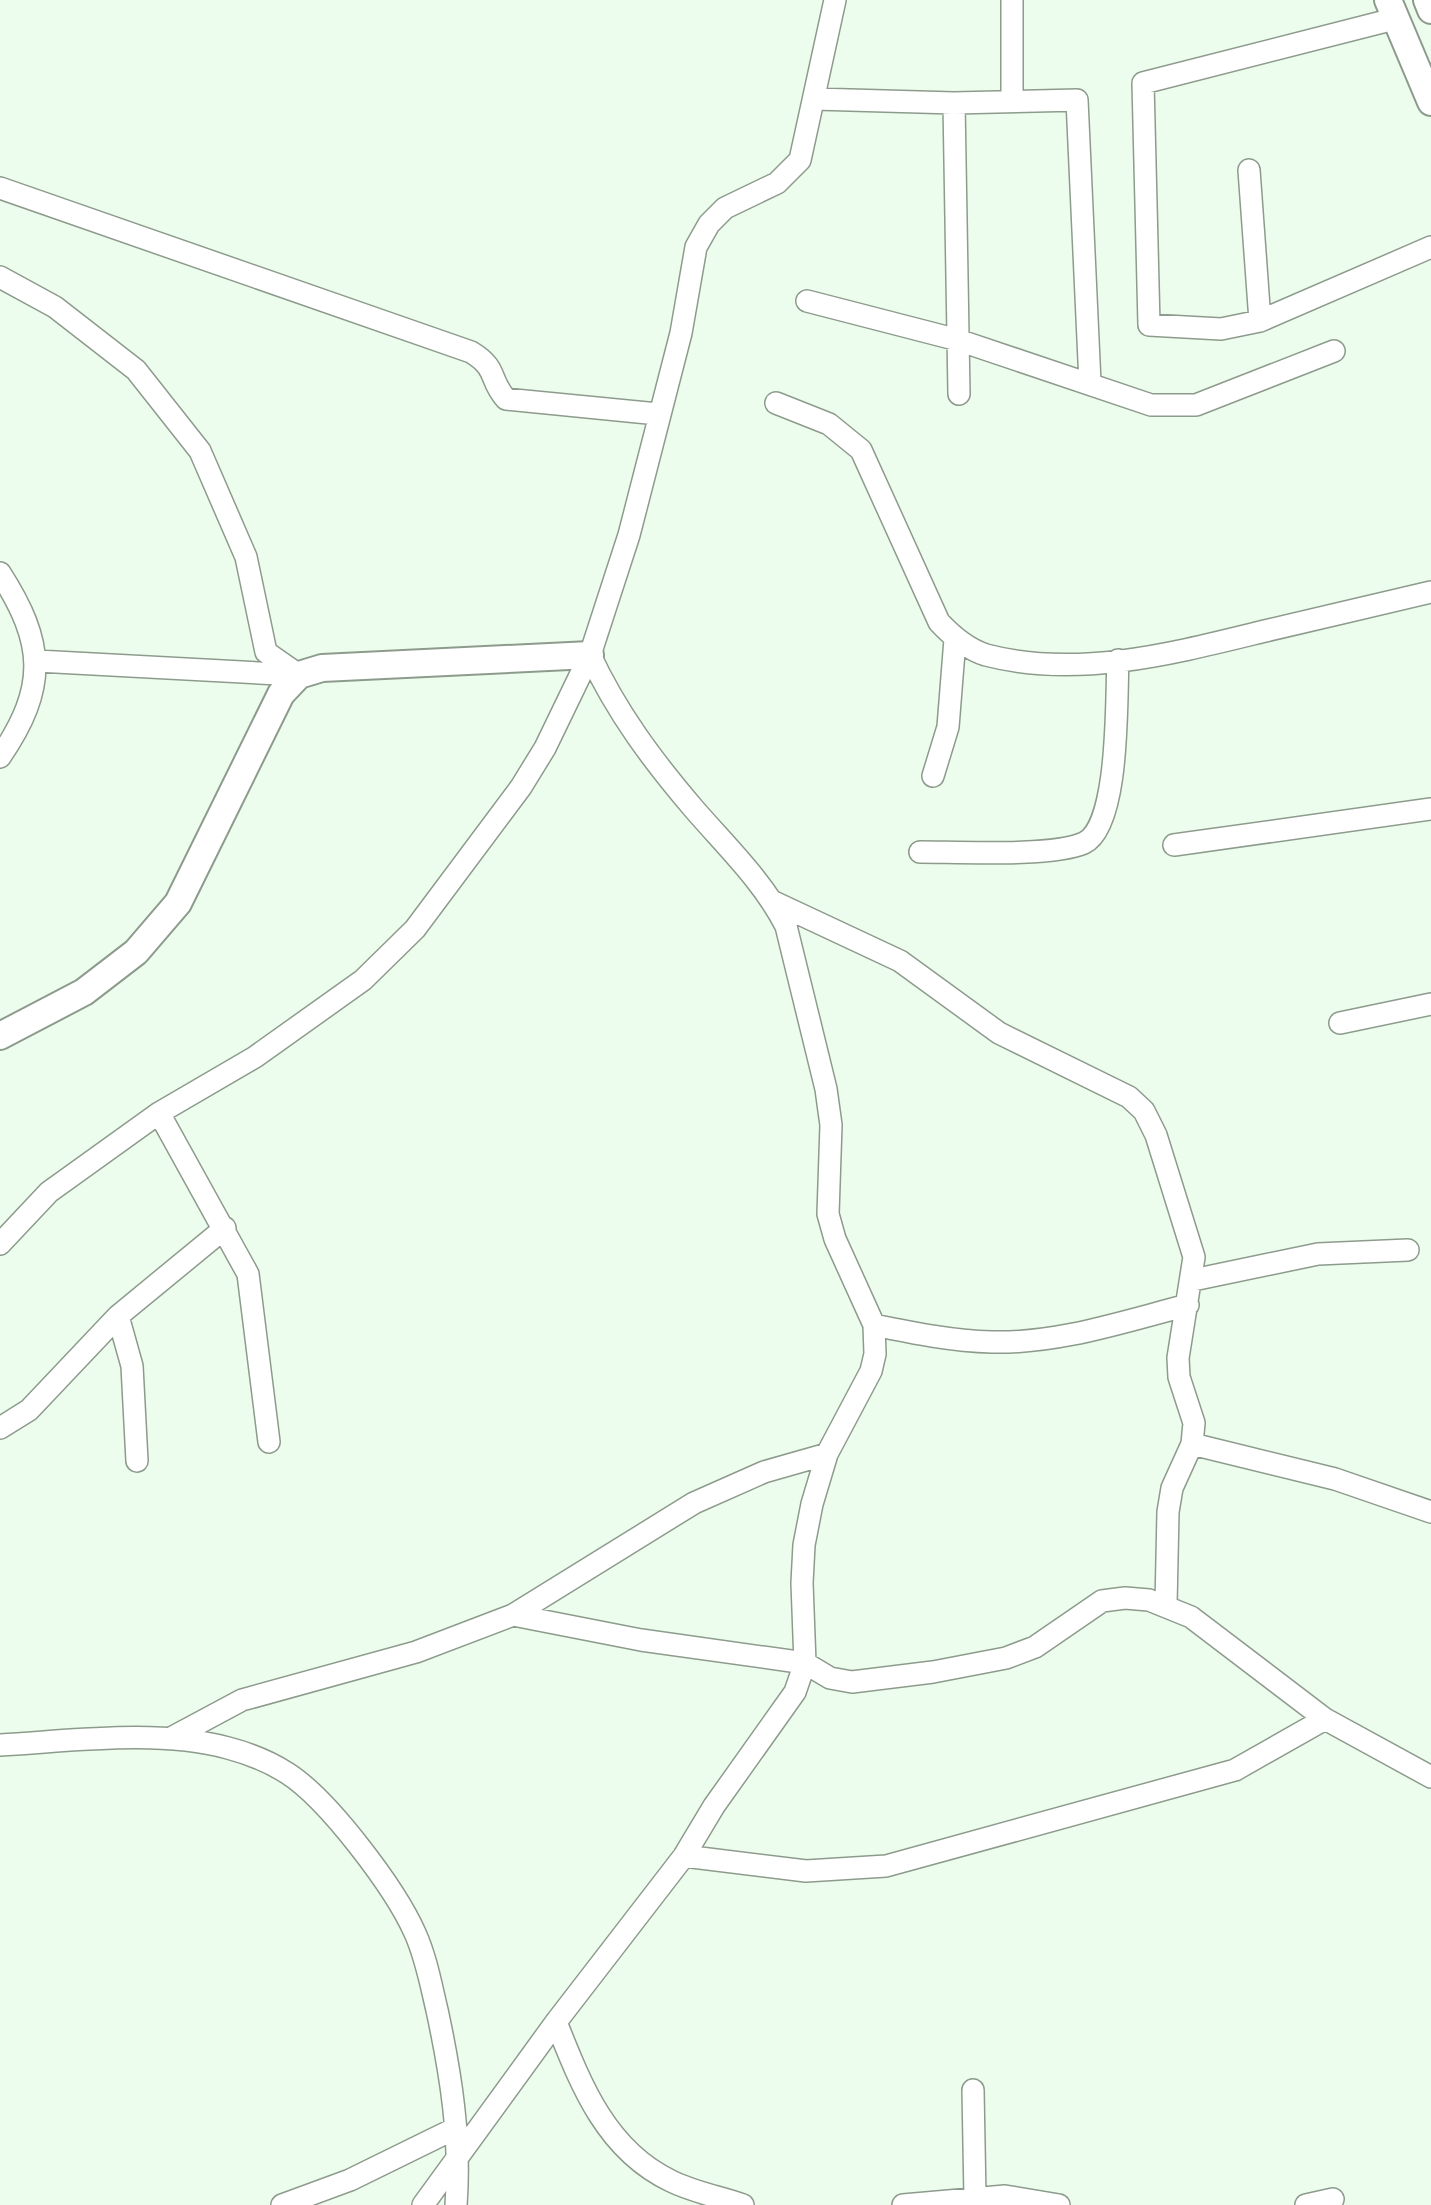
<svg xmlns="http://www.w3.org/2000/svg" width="1431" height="2205" font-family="'DM Sans',sans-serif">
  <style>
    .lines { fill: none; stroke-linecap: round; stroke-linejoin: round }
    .minor-casing { stroke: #8d9b8d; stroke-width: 24 }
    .tertiary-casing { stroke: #8d9b8d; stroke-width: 30 }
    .minor { stroke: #fff; stroke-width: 21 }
    .tertiary { stroke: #fff; stroke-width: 26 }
  </style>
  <rect width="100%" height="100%" fill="#edfded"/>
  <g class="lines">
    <defs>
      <path id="minor" d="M1012 0V101
        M1394 19 1143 83 1149 325 1221 329 1260 321 1431 247
        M815 99 954 103 1077 100 1090 383
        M954 103 959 394
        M1249 170 1260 321
        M0 188 471 352C499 369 488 379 506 399L658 414
        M0 277 55 307 136 370 200 451 246 557 266 652 299 675
        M807 301 958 340 1151 405H1196L1334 351
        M776 403 829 424 861 450 939 622C952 636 967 649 986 655 1078 679 1175 653 1265 631 1320 618 1376 605 1431 592
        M0 573C45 643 48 687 0 757
        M37 661 297 675
        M933 776 948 727 955 639
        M1174 845 1431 809
        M920 852C958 852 1053 857 1084 843 1120 826 1116 698 1118 660
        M774 902 900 961 999 1033 1129 1097 1144 1111 1156 1135 1194 1257 1178 1358 1179 1377 1194 1423 1192 1444 1172 1488 1168 1512 1166 1605
        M1340 1023 1431 1004
        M159 1113 248 1274 269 1442
        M0 1244 49 1192 159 1113 255 1057 363 980 415 929 521 787 545 748 590 655 629 535 681 333 696 247 709 224 725 208 777 183 800 160 835 0
        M1193 1280 1318 1254 1408 1250
        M118 1316 132 1366 137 1461
        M874 1325C913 1333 952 1341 992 1342 1058 1344 1125 1321 1188 1305
        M0 1428 29 1410 118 1316 225 1228
        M1192 1444 1335 1479 1431 1512
        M513 1615 641 1640 805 1663 830 1678 852 1682 933 1672 1006 1658 1035 1647 1102 1601 1125 1598 1149 1600 1191 1617 1325 1719 1431 1777
        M171 1738 242 1700 416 1652 513 1615 694 1503 764 1472 827 1454
        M0 1745C71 1741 158 1729 228 1748 247 1753 270 1762 287 1773 328 1799 395 1888 415 1933 426 1957 431 1985 437 2010 451 2075 461 2138 456 2205
        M684 1856 806 1871 886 1866 1235 1770 1325 1719
        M556 2022C581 2085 606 2150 671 2181 693 2192 720 2197 743 2205
        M973 2090 975 2198
        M282 2205 350 2180 456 2128
        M423 2205 556 2022 684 1856 714 1806 795 1692 805 1663 802 1583 804 1545 812 1504 827 1454 871 1371 875 1354 874 1325 835 1239 828 1214 831 1125 826 1089 786 926C763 881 727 847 694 809 653 761 617 713 590 655
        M903 2205 1005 2196 1059 2205
        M1306 2205 1333 2199"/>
      <path id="tertiary" d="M1388 0 1431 102
        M1427 0 1431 10
        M0 1036 84 992 136 952 178 903 281 694 299 675 322 668 590 655"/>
    </defs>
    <use href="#minor" class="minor-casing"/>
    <use href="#tertiary" class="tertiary-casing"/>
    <use href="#minor" class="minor"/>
    <use href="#tertiary" class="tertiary"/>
  </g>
</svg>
